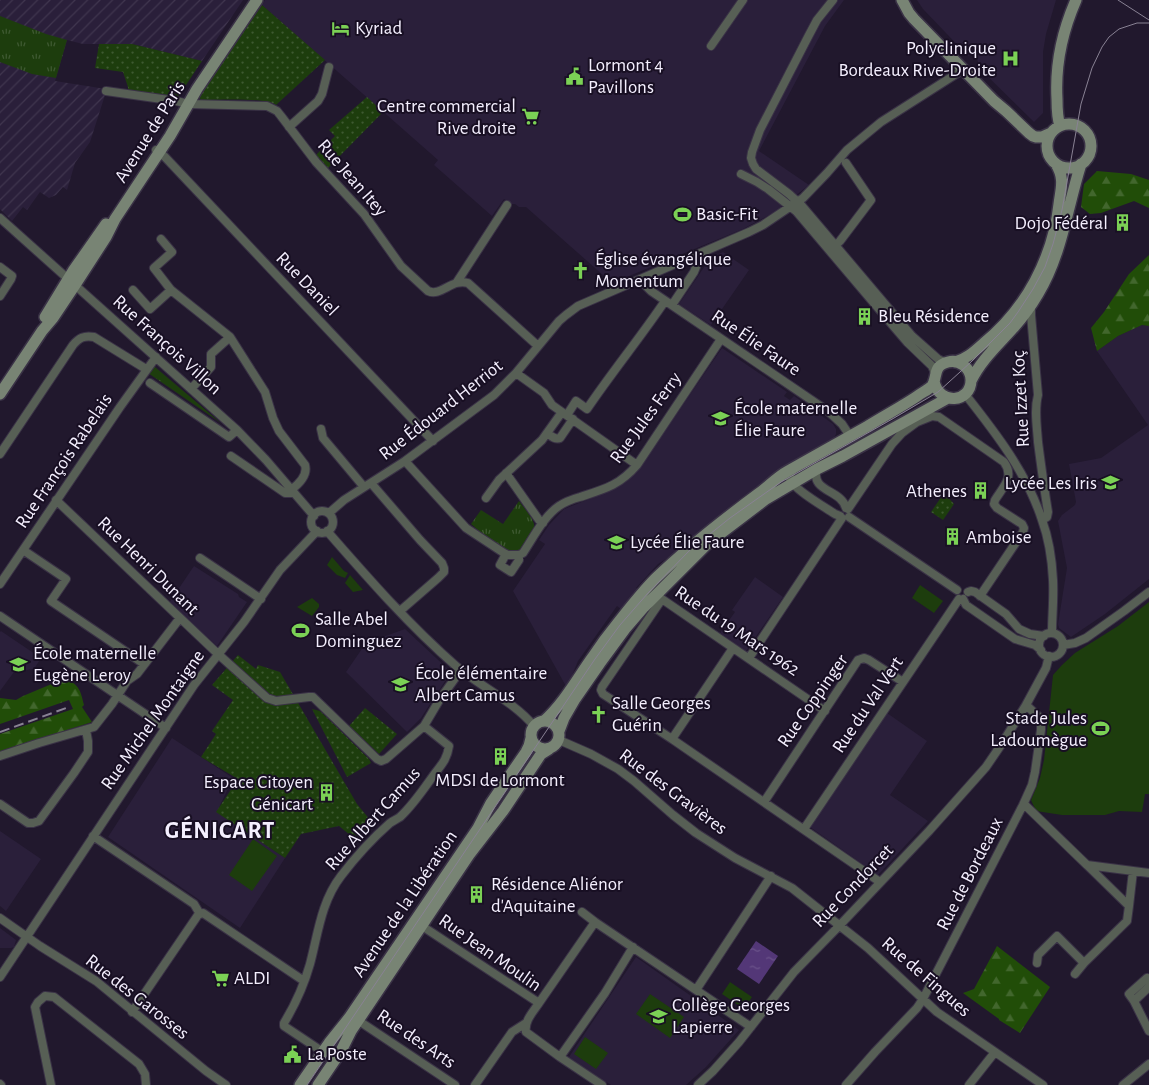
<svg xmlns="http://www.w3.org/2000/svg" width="1149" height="1085" font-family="'Alegreya Sans',sans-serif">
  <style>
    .built { fill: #2a1f3a }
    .industrial { fill: url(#industrial-furrows) }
    .grass { fill: url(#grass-tufts) }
    .forest { fill: url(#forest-firs) }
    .park { fill: url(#park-dots) }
    .pitch { fill: #1d3d0d }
    .water { fill: url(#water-ripples) }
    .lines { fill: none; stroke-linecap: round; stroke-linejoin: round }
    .street-casing { stroke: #3a3246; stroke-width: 10 }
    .secondary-casing { stroke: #3a3246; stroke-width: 14 }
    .street { stroke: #575f55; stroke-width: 8 }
    .secondary { stroke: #788474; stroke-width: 11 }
    .tram { stroke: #898294; stroke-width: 1 }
    .rail { stroke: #898294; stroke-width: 2; stroke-dasharray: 10 5; stroke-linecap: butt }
    .labels { text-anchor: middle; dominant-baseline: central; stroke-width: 4; stroke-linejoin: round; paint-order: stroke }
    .poi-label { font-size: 19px; fill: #f4effe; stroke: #180f23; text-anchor: start }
    .street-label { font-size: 19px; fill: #f4effe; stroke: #180f23 }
    .district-label { font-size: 24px; font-weight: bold; letter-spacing: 1px; fill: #f4effe; stroke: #180f23 }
  </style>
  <defs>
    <pattern id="industrial-furrows" width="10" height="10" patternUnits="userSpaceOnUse" patternTransform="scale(1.25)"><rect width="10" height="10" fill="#2a1f3a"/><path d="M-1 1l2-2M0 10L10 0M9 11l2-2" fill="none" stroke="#3f354e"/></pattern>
    <pattern id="grass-tufts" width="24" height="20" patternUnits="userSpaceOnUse" patternTransform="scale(1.25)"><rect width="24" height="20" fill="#1d3d0d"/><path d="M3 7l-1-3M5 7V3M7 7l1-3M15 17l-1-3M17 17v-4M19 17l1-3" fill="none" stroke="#3e5931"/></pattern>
    <pattern id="forest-firs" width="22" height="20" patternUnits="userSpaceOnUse" patternTransform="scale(1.25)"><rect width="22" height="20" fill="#214d08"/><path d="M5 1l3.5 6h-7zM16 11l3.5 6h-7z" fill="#42672d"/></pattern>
    <pattern id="park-dots" width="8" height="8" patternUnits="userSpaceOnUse" patternTransform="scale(1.25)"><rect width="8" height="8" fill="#1d3d0d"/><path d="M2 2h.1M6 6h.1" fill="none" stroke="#3e5931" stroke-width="1.8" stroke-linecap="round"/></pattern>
    <pattern id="water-ripples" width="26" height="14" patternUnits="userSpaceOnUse" patternTransform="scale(1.25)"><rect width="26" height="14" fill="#533777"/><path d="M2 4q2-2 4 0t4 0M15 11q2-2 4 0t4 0" fill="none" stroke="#6c548b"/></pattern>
  </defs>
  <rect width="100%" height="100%" fill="#21182d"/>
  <path class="built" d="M265 0H844L825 26 759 151 809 185 775 212 743 229 612 283 526 207H519L515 204H511L504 199 492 216 434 165 438 160 262 5Z
    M917 0H1056L1046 34 1043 52V113L1034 122 977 66 978 61 973 55 968 56 923 9Z
    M723 252 749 270 711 325 679 304 711 257Z
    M1142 325 1149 326V579L1105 614 1071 637 1059 628 1058 624 1067 568 1058 521 1062 515 1075 505 1076 502 1069 464 1101 458 1148 425 1097 351 1118 336Z
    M722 348 787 392 784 396 790 400 794 396 833 424 836 429V434L832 442 773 474 674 554 658 564 636 588 638 589 635 593 634 592 622 610 617 606 578 661 567 688 513 591 545 544 539 540 549 525 564 509 612 490 626 482 637 472Z
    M194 566 238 594 239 597 247 602 217 646 169 603Z
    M755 577 783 597 746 651 720 633 735 612 732 610Z
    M405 629 451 672 421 718 407 732 346 672 366 643Z
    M1 631 41 658 34 669 14 672 0 691V632Z
    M887 713 927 741 890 795 928 821 878 875 810 827Z
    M172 738 233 778 217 812 285 858 240 928 108 837Z
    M0 831 41 859 6 911 0 906Z
    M0 928 16 940 14 947 11 948H0Z
    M636 957 739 1030 706 1067 686 1085H611L569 1057Z"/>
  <path class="industrial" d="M0 0H243L202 61 132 44H83L67 40 55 81 106 89 105 95 90 142 75 163 67 190 63 187 56 195 49 198 40 192 27 210 23 207 12 221 0 209Z"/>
  <path class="grass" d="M0 16 46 34 67 40 56 78 32 74 0 62Z
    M152 367H155L221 423 148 373Z
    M519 501C524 508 532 516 534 524 536 535 522 556 509 553 501 550 478 530 471 524L481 510 503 524Z"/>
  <path class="forest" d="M1097 171 1131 174 1149 180V208L1134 201 1101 213 1090 214 1081 207 1084 184Z
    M1149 255V326L1142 325 1118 336 1097 351 1091 328 1104 312 1129 274Z
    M66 678C80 687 80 689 84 705L82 707 92 722 0 752V734L73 709 69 700 0 724V698L16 700 23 696Z
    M997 946 1050 987 1020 1033 999 1020V1019L963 993 974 989Z"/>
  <path class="park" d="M262 5 325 60 276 105C266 97 216 100 201 100L199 97Z
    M99 44H132L202 61 178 97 128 90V87L123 72 95 68Z
    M367 97 383 112 328 168 316 155 335 136 329 130Z
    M944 493 954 504 943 520 931 512Z
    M238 655 256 669 258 665 280 672 357 804 375 826 356 840 339 826 301 834 285 858 216 812 238 779 201 757 216 734 212 731 233 700 212 685Z
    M365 708 397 734 379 754 349 726Z
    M312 709 320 711 369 759 371 763 347 777Z"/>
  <path class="pitch" d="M332 557 344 571 348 573 345 578 337 575 327 565Z
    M350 575 363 590 353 592 345 583Z
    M920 585 943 601 934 613 912 598Z
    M312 598 319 604V607L312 616 297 607Z
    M1149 602V794H1145L1142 812 1119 811 1105 815H1062L1036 811 1031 800 1040 778 1044 760 1053 675 1062 665 1075 653 1118 626Z
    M253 839 277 856 252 891 229 875Z
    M730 982 752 997 744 1009 722 994Z
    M650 994 684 1017 670 1038 636 1014Z
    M585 1037 608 1053 596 1069 574 1054Z"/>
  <path class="water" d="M756 941 778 956 759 984 737 969Z"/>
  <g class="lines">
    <defs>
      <path id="street" d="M833 0 817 20 809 35 760 130 752 152 751 158 753 164 756 169 789 194 802 206 912 336 938 359 946 363
        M711 46 743 0
        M106 91 176 101 189 104 267 106 277 111 281 116 316 162 364 214 401 266 428 291C441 297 452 278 468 283L538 346
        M289 127 318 101 322 94 329 67
        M156 150 165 157 433 441
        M741 174 757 182 768 189 796 211 895 328 907 342 932 366 935 373
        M0 218 237 430 266 460 314 516
        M161 239 172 252 154 268 171 290
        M836 245 840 241 871 200 846 163
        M0 267 12 276 11 279 0 296
        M643 279 646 286 651 291 829 412 842 424 850 436
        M457 282 507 205
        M133 290 150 309 171 290 230 337
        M672 305 694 272 696 267 693 257
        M1031 307V315L1038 395C1034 410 1037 426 1038 442 1041 465 1044 488 1048 512L1047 517 1042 520
        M516 373 544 393 552 405 637 465
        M150 383 229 437 237 430
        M191 389 211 367V354L230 337 265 392 273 418 279 431 305 465C308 475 299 484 291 490
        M965 394C995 432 1027 473 1042 520 1049 539 1052 560 1053 580 1054 598 1052 616 1052 633
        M567 415 576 401 587 409C612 372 640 338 665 301
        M321 429 323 438 364 487
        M547 433C551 436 555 440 560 438L573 419
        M0 454 73 345C79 338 84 335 94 337L146 369
        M231 456 285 493H294
        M405 461 466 528 507 555H519L523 553C533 538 544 516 559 506 565 502 573 499 580 497 605 489 620 485 637 465L721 339
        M795 468C792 471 789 474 790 479 792 488 826 508 835 514L840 516
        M817 469C810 492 841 489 846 508
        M506 473 539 520 543 523
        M371 483 420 540 442 563 444 568V572L438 578 400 611
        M486 498 499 480 542 440 562 412
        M56 500 218 654 267 698 276 701 309 697H313L377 759 381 761 386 759 424 726
        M848 509 892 444 902 433 917 422 932 416 939 417 1004 462C1015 477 1003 487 995 500L994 504 997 508 1022 524 1024 528 1023 532 980 596
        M311 522a11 11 0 1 1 22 0a11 11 0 1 1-22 0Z
        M329 513 344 500 405 461 494 395 516 373 559 321 566 315 578 306 749 232 763 225 803 198 827 173 847 150 881 122 964 69
        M849 517 957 590
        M327 531C368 578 409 625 456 666 481 687 513 701 534 726
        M23 550 66 579 51 601 144 664
        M506 554 500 565 511 572 519 560V555
        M200 558 261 599
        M0 584 120 407 156 357
        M968 592 971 591 975 592 1006 614 1019 629 1030 634 1044 636
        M659 597 825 711
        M662 599 602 687 601 690 603 694 672 739 880 882
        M963 599 966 605 1015 639 1035 645 1041 650
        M0 616 166 728
        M1039 645a12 12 0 1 1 24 0a12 12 0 1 1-24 0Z
        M1063 645 1075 643 1086 638 1124 611 1149 592
        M749 658 842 518
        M672 739 733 648
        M559 740 591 754 618 769 634 781 673 815 696 833 735 858 792 888 868 948 937 1012 1043 1085
        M0 756 39 743 94 727 112 704 127 681 137 674 180 618
        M764 802 858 660 864 658 869 660 903 682
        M0 804 28 823H33L39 821 74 773 88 752V741L86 730
        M1023 805 1026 806 1087 865 1149 873
        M804 829 959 599
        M93 836 194 904 200 914
        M1129 906 1133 871
        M582 912 595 922
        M200 914 203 913 304 981
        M0 918 40 946 96 981 206 1071 226 1085
        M422 926 539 1003C533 1012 524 1021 526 1032L560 1057 602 1085
        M1037 963 1038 955 1057 936 1084 963 1127 921 1129 906 1087 865
        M1075 974 1084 963
        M0 977 194 685 244 622 280 570 317 531
        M1149 981 1147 978 1129 994 1134 1001 1149 1031
        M696 990 771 876
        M1134 1001 1149 987
        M539 1003 595 922 751 1027
        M132 1012 198 915 200 914
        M359 1021 455 1085
        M323 1052 284 1026V1023C295 1005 304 985 310 964 318 934 321 902 341 876 354 859 374 837 390 823 393 821 397 819 400 817 413 805 423 790 433 776 441 765 447 760 449 746L424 726 440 699 461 670
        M560 1057 605 993 633 947
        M0 1084 1 1085
        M51 1085 35 1007 38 1002 45 996 54 997 139 1064 145 1074 146 1085
        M475 1085 512 1032 526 1023
        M698 1085 713 1071 739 1042 794 972 840 925 929 831 986 767 1001 745 1026 705
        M846 1085 875 1052 917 1008 923 999 1023 805 1032 785 1035 772 1041 730V722L1039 717 1026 705 1046 668 1049 656
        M969 1085 995 1052
        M1123 1085 1149 1064"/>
      <path id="secondary" d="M902 0 909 13 914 19 994 101 1006 111 1029 133 1033 136 1036 137H1042L1051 133
        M1047 146a22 22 0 1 1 44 0a22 22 0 1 1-44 0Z
        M1060 126C1057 117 1057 108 1057 99 1055 64 1062 32 1076 0
        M45 317 73 271 106 224
        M955 362C967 359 975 351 984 343 1026 309 1053 258 1059 204 1061 188 1065 179 1056 164
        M971 381C981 360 999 344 1014 327 1023 317 1031 306 1038 294 1062 254 1067 208 1081 164
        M0 394 42 331 53 318 75 285 106 237 115 219 170 136 197 89 257 0
        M531 735a14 14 0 1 1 28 0a14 14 0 1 1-28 0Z
        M544 721C564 703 577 679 592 658 600 646 608 635 617 624 629 609 642 592 656 578 688 547 723 520 758 494 769 486 777 477 788 471 815 456 841 441 868 426 884 416 901 407 916 397 921 393 928 390 932 386 938 377 932 366 948 362 959 359 971 368 971 380 971 403 939 406 934 381
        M559 731 564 718 575 699 600 663 625 629 644 607 707 544 766 499 817 469 843 456 948 398
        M300 1085 329 1043 349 1018 478 828 491 803 526 752 529 746 531 738
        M318 1085 341 1051 351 1031 469 855 503 811 541 754 549 749"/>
    </defs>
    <use href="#street" class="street-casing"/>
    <use href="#secondary" class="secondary-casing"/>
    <use href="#street" class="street"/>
    <use href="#secondary" class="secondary"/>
    <path class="tram" d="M1118 0 1149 20
      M307 1085 595 659 620 625 648 593 690 550 730 518 781 482 894 418 938 392 971 362 1010 323 1018 312 1033 289 1045 267 1053 244 1062 210 1081 104 1092 68 1102 47 1109 37 1119 29 1137 23H1149"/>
    <path class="rail" d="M0 732 69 707"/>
  </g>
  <defs>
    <symbol id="hotel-bare" viewBox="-9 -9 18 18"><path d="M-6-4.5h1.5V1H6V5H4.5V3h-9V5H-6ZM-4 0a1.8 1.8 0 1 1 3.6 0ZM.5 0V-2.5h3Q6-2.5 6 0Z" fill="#7bd155" stroke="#180f23" stroke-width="2.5" paint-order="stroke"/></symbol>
    <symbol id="hospital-bare" viewBox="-9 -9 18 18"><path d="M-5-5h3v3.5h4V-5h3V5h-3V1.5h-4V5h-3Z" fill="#7bd155" stroke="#180f23" stroke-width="2.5" paint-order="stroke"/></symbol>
    <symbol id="civic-bare" viewBox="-9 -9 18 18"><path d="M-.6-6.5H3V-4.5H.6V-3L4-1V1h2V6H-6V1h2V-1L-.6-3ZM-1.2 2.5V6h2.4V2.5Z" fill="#7bd155" stroke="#180f23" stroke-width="2.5" paint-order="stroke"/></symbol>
    <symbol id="supermarket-bare" viewBox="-9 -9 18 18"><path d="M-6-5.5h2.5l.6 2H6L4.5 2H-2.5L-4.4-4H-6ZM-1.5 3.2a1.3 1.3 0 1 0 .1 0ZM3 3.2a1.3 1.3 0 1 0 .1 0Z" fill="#7bd155" stroke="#180f23" stroke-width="2.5" paint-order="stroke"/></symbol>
    <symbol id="stadium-bare" viewBox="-9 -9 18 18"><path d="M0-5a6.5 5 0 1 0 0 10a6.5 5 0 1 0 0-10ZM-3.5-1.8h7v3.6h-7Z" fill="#7bd155" stroke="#180f23" stroke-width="2.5" paint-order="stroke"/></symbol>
    <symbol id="building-bare" viewBox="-9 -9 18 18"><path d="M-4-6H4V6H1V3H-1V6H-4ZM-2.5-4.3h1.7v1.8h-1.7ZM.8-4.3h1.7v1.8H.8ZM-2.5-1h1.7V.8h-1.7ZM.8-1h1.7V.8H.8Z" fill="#7bd155" stroke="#180f23" stroke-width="2.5" paint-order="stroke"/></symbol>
    <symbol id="church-bare" viewBox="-9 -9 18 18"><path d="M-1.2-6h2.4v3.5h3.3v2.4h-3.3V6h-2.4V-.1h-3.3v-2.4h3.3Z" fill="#7bd155" stroke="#180f23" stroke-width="2.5" paint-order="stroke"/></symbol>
    <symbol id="school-bare" viewBox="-9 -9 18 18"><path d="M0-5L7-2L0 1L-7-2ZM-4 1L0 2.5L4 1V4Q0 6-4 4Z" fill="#7bd155" stroke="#180f23" stroke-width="2.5" paint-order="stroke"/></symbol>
  </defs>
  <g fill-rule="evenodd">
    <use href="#hotel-bare" x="328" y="16" width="25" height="25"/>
    <use href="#hospital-bare" x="998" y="46" width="25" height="25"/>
    <use href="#civic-bare" x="562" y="64" width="25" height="25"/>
    <use href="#supermarket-bare" x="518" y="104" width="25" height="25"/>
    <use href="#stadium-bare" x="670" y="202" width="25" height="25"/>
    <use href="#building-bare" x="1110" y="210" width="25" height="25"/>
    <use href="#church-bare" x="568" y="258" width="25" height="25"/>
    <use href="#building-bare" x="852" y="304" width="25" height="25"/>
    <use href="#school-bare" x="708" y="406" width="25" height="25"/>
    <use href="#school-bare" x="1098" y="470" width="25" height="25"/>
    <use href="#building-bare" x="968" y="478" width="25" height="25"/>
    <use href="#building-bare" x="940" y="524" width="25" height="25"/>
    <use href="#school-bare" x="604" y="530" width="25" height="25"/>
    <use href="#stadium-bare" x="288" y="618" width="25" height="25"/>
    <use href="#school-bare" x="6" y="652" width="25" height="25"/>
    <use href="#school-bare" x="388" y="672" width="25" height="25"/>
    <use href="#church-bare" x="586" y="702" width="25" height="25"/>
    <use href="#stadium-bare" x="1088" y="716" width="25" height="25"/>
    <use href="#building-bare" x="488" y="744" width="25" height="25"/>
    <use href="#building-bare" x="314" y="780" width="25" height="25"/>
    <use href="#building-bare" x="464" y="882" width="25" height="25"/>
    <use href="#supermarket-bare" x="208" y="966" width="25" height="25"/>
    <use href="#school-bare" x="646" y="1004" width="25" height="25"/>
    <use href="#civic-bare" x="280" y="1042" width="25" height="25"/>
  </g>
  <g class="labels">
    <g class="poi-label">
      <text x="355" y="28">Kyriad</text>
      <text x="996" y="48" text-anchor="end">Polyclinique<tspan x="996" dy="22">Bordeaux Rive-Droite</tspan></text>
      <text x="588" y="65">Lormont 4<tspan x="588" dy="22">Pavillons</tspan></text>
      <text x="516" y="106" text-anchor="end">Centre commercial<tspan x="516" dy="22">Rive droite</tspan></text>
      <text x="696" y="214">Basic-Fit</text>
      <text x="1108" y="223" text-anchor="end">Dojo Fédéral</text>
      <text x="595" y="259">Église évangélique<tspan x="595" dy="22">Momentum</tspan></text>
      <text x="878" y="316">Bleu Résidence</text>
      <text x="734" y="408">École maternelle<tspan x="734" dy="22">Élie Faure</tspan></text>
      <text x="1097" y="483" text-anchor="end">Lycée Les Iris</text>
      <text x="967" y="491" text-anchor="end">Athenes</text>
      <text x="966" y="537">Amboise</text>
      <text x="630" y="542">Lycée Élie Faure</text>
      <text x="315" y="619">Salle Abel<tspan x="315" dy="22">Dominguez</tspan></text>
      <text x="33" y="653">École maternelle<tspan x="33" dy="22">Eugène Leroy</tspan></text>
      <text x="415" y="673">École élémentaire<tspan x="415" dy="22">Albert Camus</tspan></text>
      <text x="612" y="703">Salle Georges<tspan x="612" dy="22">Guérin</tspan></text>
      <text x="1087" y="718" text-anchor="end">Stade Jules<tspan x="1087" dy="22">Ladoumègue</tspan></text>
      <text x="500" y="780" text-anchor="middle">MDSI de Lormont</text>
      <text x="313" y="782" text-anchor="end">Espace Citoyen<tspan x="313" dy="22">Génicart</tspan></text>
      <text x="491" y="884">Résidence Aliénor<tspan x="491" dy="22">d'Aquitaine</tspan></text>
      <text x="234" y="978">ALDI</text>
      <text x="672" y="1005">Collège Georges<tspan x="672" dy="22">Lapierre</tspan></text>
      <text x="307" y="1054">La Poste</text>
    </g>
    <g class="street-label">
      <text transform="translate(150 132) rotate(-58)">Avenue de Paris</text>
      <text transform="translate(352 178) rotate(49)">Rue Jean Itey</text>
      <text transform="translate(307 284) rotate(46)">Rue Daniel</text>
      <text transform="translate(756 343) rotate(34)">Rue Élie Faure</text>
      <text transform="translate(167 345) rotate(42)">Rue François Villon</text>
      <text transform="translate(1021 399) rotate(-93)">Rue Izzet Koç</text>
      <text transform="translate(441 410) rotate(-38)">Rue Édouard Herriot</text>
      <text transform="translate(646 418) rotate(-54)">Rue Jules Ferry</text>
      <text transform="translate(64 461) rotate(-56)">Rue François Rabelais</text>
      <text transform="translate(148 566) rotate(44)">Rue Henri Dunant</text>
      <text transform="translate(737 631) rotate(34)">Rue du 19 Mars 1962</text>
      <text transform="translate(813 701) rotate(-55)">Rue Coppinger</text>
      <text transform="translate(868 705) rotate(-56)">Rue du Val Vert</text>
      <text transform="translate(153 720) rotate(-55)">Rue Michel Montaigne</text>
      <text transform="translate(673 792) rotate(37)">Rue des Gravières</text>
      <text transform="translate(373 819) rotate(-48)">Rue Albert Camus</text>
      <text transform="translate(970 874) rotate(-63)">Rue de Bordeaux</text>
      <text transform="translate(853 886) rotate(-46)">Rue Condorcet</text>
      <text transform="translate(405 904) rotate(-56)">Avenue de la Libération</text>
      <text transform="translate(490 953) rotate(35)">Rue Jean Moulin</text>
      <text transform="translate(926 977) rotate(41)">Rue de Fingues</text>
      <text transform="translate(137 997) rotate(38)">Rue des Garosses</text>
      <text transform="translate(416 1039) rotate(34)">Rue des Arts</text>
    </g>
    <g class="district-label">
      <text x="220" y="831">GÉNICART</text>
    </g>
  </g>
</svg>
